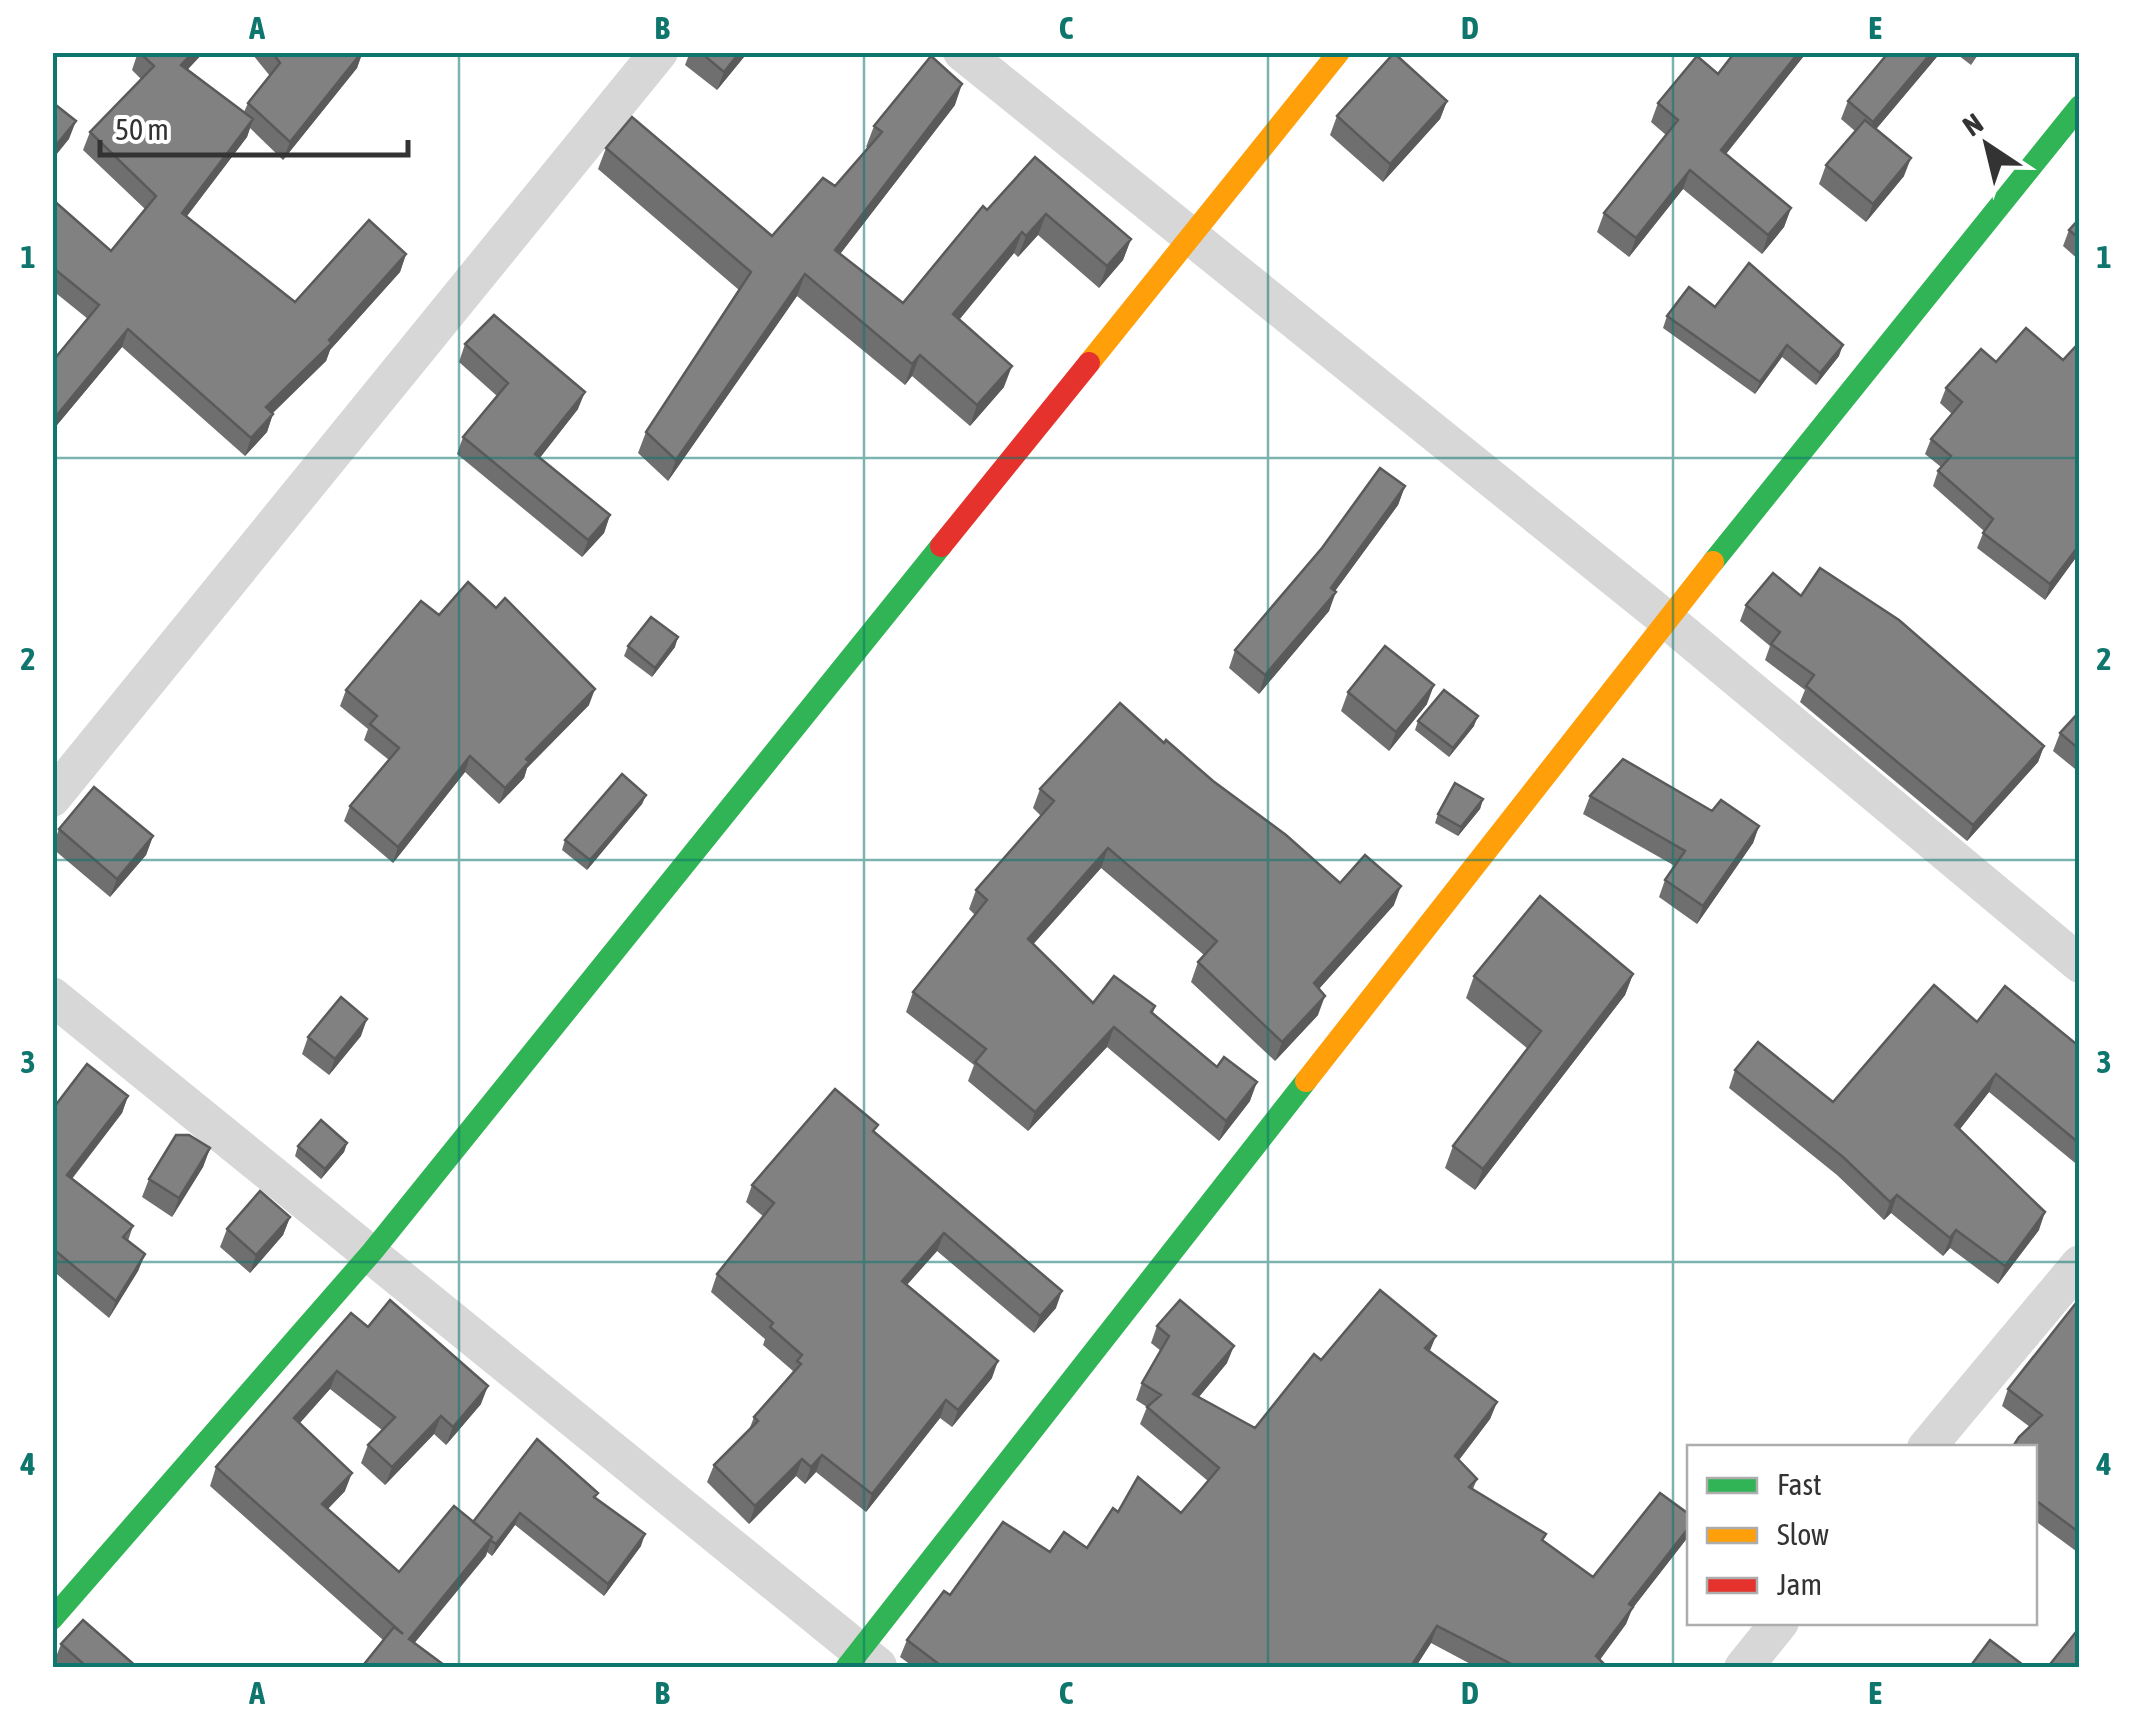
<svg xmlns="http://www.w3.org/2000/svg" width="2132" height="1720" font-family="'Asap Condensed',sans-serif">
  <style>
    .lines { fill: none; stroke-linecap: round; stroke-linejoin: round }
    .street { stroke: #d7d7d7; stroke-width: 38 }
    .fast { stroke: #30b455; stroke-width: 22 }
    .slow { stroke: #ff9f0a; stroke-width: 22 }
    .jam { stroke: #e5322d; stroke-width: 22 }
    .wall { fill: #6f6f6f }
    .shaded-wall { fill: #5a5a5a }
    .building { fill: #818181; stroke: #5a5a5a; stroke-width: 2.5 }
    .grid { fill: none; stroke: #0f766e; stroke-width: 2.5; stroke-opacity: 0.55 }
    .neatline { fill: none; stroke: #0f766e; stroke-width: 4 }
    .grid-label { font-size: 32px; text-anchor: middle; font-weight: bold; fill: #0f766e }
  </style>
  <rect width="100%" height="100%" fill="#fff"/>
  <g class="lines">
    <path class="street" d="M962 52 1667 620 2080 964
      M52 798 659 52
      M52 996 878 1666
      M1926 1448 2080 1264
      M1743 1668 1780 1622"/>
    <path class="fast" d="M1713 562 2080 106
      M52 1619 372 1252 941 546
      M846 1668 1306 1081"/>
    <path class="slow" d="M1089 363 1339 52
      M1306 1081 1713 562"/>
    <path class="jam" d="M941 546 1089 363"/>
  </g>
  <path class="wall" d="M138 52H204L188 69 244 112 248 103 270 76 253 55 254 52H363L357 68 283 160 250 128 247 137 186 217 295 302 406 254 400 272 330 350 326 361 273 413 267 432 245 456 122 347 52 431V362L88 319 52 290V199L111 251 145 209 83 150 90 132 141 79 132 70Z
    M690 52H748L717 90 685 65Z
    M1807 52 1726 154 1791 208 1784 227 1762 254 1683 189 1629 257 1597 232 1604 213 1666 135 1651 122 1658 103 1718 74Z
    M1889 52H1941L1876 129 1904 176 1866 222 1819 184 1826 165 1855 131 1841 119 1848 101Z
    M1954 52H1980L1971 65Z
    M1447 101 1440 119 1383 182 1330 135 1337 116Z
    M955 105 840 254 903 303 1035 157 1131 239 1123 260 1099 288 1038 235 1018 257 1014 253 959 319 1004 387 970 426 912 376 905 385 797 296 668 481 638 453 646 432 739 290 598 169 606 148 772 236 835 186 868 148 866 147 874 126Z
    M2080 218V261L2063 246 2069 230Z
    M1715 307 1839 356 1816 385 1782 357 1755 394 1663 328 1667 316Z
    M465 344 578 409 539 458 610 515 604 533 582 557 457 454 463 437 497 396 459 362Z
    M2080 348V552L2045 600 1977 548 1984 531 1933 486 1938 471 1941 467 1925 454 1931 439 1952 414 1940 403 1946 388 1996 362 2063 360Z
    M1405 486 1398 505 1335 591 1329 611 1259 694 1229 668 1235 650 1322 548Z
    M1801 596 2044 746 2038 762 1967 841 1800 702 1805 690 1765 660 1770 646 1740 621 1746 605Z
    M439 615 589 705 527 768 524 778 499 804 465 772 393 863 344 821 350 806 389 760 364 740 368 729 340 706 346 690Z
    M628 646 675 647 652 677 624 656Z
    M1348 692 1427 704 1389 751 1341 711Z
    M2080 711V773L2053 751 2060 733Z
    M1418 721 1474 726 1449 757 1415 730Z
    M1164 743 1340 883 1394 905 1319 989 1318 1015 1275 1061 1191 982 1198 962 1204 955 1101 868 1033 944 1093 1003 1155 1006 1153 1013 1217 1067 1250 1101 1219 1141 1107 1047 1028 1131 968 1081 974 1065 906 1012 913 992 975 915 969 909 976 890 1041 816 1033 808 1040 789Z
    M646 795 642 804 587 870 562 850 565 840Z
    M1590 796 1712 811 1759 826 1753 843 1697 924 1659 897 1665 880 1675 866 1583 814Z
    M1483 799 1480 809 1458 836 1435 823 1438 814Z
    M59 829 153 836 146 855 110 897 52 848Z
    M1633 974 1625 995 1475 1190 1445 1168 1453 1146 1528 1049 1466 998 1474 976Z
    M1977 1022 2080 1047V1167L1989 1092 1960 1129 2039 1230 1998 1284 1950 1248 1943 1256 1891 1213 1884 1220 1837 1175 1729 1088 1735 1070 1833 1102Z
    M361 1036 329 1075 302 1054 308 1037Z
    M128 1096 122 1113 72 1179 133 1226 128 1241 145 1254 138 1271 109 1318 52 1270V1110Z
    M876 1133 1056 1308 1034 1333 937 1251 907 1285 992 1378 952 1427 940 1418 866 1512 816 1472 805 1484 796 1476 749 1524 707 1482 714 1465 749 1430 754 1417 793 1371 763 1345 765 1339 711 1292 717 1274 764 1217 746 1202 752 1185Z
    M347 1143 344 1152 321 1179 295 1156 298 1146Z
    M210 1148 203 1167 172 1217 142 1197 149 1179Z
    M290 1217 283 1235 250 1273 220 1247 227 1229Z
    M2080 1298V1554L2034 1520V1448L2030 1427 2002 1406 2008 1389Z
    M1157 1326 1227 1363 1199 1397 1255 1428 1321 1360 1430 1352 1497 1402 1490 1419 1459 1460 1477 1479 1473 1489 1546 1534 1543 1541 1593 1577 1688 1537 1632 1609 1626 1624 1600 1659 1608 1668H1478L1431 1643 1415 1668H915L900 1657 907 1640 950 1595 1050 1552 1087 1548 1118 1512 1181 1513 1208 1481 1140 1424 1147 1407 1136 1400 1142 1383 1161 1351 1151 1343Z
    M368 1327 481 1404 446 1445 434 1434 385 1485 361 1463 368 1445 382 1430 330 1389 300 1423 345 1491 328 1509 399 1572 473 1522 596 1498 641 1546 604 1596 515 1525 492 1556 487 1552 415 1642 383 1640 210 1486 216 1467Z
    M61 1644 138 1668H60L54 1662Z"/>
  <path class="shaded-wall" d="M193 52H204L175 83 181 65Z
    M362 52 357 68 283 160 290 142Z
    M740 52H748L717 90 724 72Z
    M1799 52H1807L1714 169 1721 150Z
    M1932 52H1941L1867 140 1873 122Z
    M962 84 955 105 827 271 835 250Z
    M1447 101 1440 119 1383 182 1390 164Z
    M253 119 247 137 175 232 182 213Z
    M76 121 69 139 52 160V150Z
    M1911 158 1904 176 1866 222 1873 204Z
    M1690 170 1683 189 1629 257 1636 238Z
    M1791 208 1784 227 1762 254 1768 235Z
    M1046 214 1038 235 1018 257 1026 236Z
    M1022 232 1014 253 946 336 953 314Z
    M1131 239 1123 260 1099 288 1107 266Z
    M406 254 400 272 330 350 326 361 260 425 266 407Z
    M805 274 797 296 668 481 676 460Z
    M128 329 122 347 52 431V421Z
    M1787 345 1782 357 1755 394 1760 382Z
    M1843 345 1839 356 1816 385 1820 373Z
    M920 355 912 376 905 385 912 364Z
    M1012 366 1004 387 970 426 977 405Z
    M585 392 578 409 529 472 535 454Z
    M273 414 267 432 245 456 251 438Z
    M1405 486 1398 505 1327 602 1336 592 1329 611 1259 694 1265 675Z
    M610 515 604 533 582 557 588 540Z
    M2080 544V552L2045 600 2050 584Z
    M678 637 675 647 652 677 655 668Z
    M1434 685 1427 704 1389 751 1396 732Z
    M595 689 589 705 527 768 524 778 499 804 505 788 526 759Z
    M1478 716 1474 726 1449 757 1453 748Z
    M2044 746 2038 762 1967 841 1973 825Z
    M470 756 465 772 393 863 398 847Z
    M646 795 642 804 587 870 590 860Z
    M1483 799 1480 809 1458 836 1461 827Z
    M1759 826 1753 843 1697 924 1703 906Z
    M153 836 146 855 110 897 117 879Z
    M1108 848 1101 868 1021 958 1028 939Z
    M1401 886 1394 905 1307 1002 1314 983Z
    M1633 974 1625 995 1475 1190 1483 1169Z
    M1325 996 1318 1015 1275 1061 1282 1042Z
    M367 1019 361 1036 329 1075 335 1059Z
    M1114 1027 1107 1047 1028 1131 1035 1112Z
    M1996 1074 1989 1092 1949 1143 1955 1125Z
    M1257 1082 1250 1101 1219 1141 1226 1121Z
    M128 1096 122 1113 61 1192 67 1175Z
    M347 1143 344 1152 321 1179 325 1169Z
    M210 1148 203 1167 172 1217 179 1198Z
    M1897 1195 1891 1213 1884 1220 1890 1202Z
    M2045 1212 2039 1230 1998 1284 2005 1266Z
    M290 1217 283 1235 250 1273 256 1255Z
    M1956 1230 1950 1248 1943 1256 1950 1238Z
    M944 1233 937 1251 895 1298 902 1281Z
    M145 1254 138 1271 109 1318 116 1301Z
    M1062 1291 1056 1308 1034 1333 1040 1316Z
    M1436 1336 1429 1353 1425 1348Z
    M1234 1346 1227 1363 1187 1411 1193 1394Z
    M998 1361 992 1378 952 1427 958 1410Z
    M337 1371 330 1389 288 1436 294 1418Z
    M488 1386 481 1404 446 1445 453 1427Z
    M946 1400 940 1418 866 1512 872 1494Z
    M1497 1402 1490 1419 1449 1473 1455 1456Z
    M441 1416 434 1434 385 1485 392 1467Z
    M822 1455 816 1472 805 1484 811 1467Z
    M802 1459 796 1476 749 1524 755 1506Z
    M352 1473 345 1491 315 1522 322 1504Z
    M520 1513 515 1525 492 1556 496 1544Z
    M1690 1526 1688 1537 1632 1609 1626 1624 1594 1668 1596 1656 1629 1604Z
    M645 1534 641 1546 604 1596 608 1584Z
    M492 1537 486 1556 403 1657 409 1639Z
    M1437 1626 1431 1643 1415 1668H1410Z"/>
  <path class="building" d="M139 52H193L181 65 253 119 182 213 295 302 369 220 406 254 329 340 332 343 266 407 273 414 251 438 128 329 52 421V362L99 305 52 267V199L111 251 156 196 90 132 154 66Z
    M272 52H362L290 142 248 103 280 63Z
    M700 52H740L724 72Z
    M1735 52H1799L1721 150 1791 208 1768 235 1690 170 1636 238 1604 213 1678 120 1658 103 1697 56 1718 74Z
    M1889 52H1932L1873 122 1848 101Z
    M1394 53 1447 101 1390 164 1337 116Z
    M931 56 962 84 835 250 903 303 983 206 987 210 1035 157 1131 239 1107 266 1046 214 1026 236 1022 232 953 314 1012 366 977 405 920 355 912 364 805 274 676 460 646 432 751 272 606 148 632 117 772 236 823 178 835 186 882 132 874 126Z
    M52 102 76 121 52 150Z
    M1865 120 1911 158 1873 204 1826 165Z
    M2080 218V239L2069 230Z
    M1749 263 1843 345 1820 373 1787 345 1760 382 1667 316 1689 287 1715 307Z
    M494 315 585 392 535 454 610 515 588 540 463 437 508 383 465 344Z
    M2026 328 2063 360 2076 346 2080 348V544L2050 584 1983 533 1993 519 1938 471 1951 456 1931 439 1962 402 1946 388 1981 349 1996 362Z
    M1380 468 1405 486 1331 588 1336 592 1265 675 1235 650 1322 548Z
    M1820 568 1899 620 2044 746 1973 825 1806 686 1814 675 1771 644 1780 632 1746 605 1773 573 1801 596Z
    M468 582 496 608 505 598 595 689 526 759 529 762 505 788 470 756 398 847 350 806 399 748 370 724 377 716 346 690 421 601 439 615Z
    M651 617 678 637 655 668 628 646Z
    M1385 646 1434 685 1396 732 1348 692Z
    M1444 690 1478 716 1453 748 1418 721Z
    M1120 703 1164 743 1166 740 1213 781 1286 835 1340 883 1365 855 1401 886 1314 983 1325 996 1282 1042 1198 962 1217 941 1108 848 1028 939 1093 1003 1114 976 1155 1006 1151 1012 1217 1067 1224 1057 1257 1082 1226 1121 1114 1027 1035 1112 975 1062 986 1049 913 992 987 900 976 890 1054 801 1040 789Z
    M2080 711V750L2060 733Z
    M1623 759 1712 811 1721 800 1759 826 1703 906 1665 880 1685 851 1590 796Z
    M622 774 646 795 590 860 565 840Z
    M1455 783 1483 799 1461 827 1438 814Z
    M94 787 153 836 117 879 59 829Z
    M1540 896 1633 974 1483 1169 1453 1146 1541 1031 1474 976Z
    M1934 985 1977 1022 2005 986 2080 1047V1144L1996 1074 1955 1125 2045 1212 2005 1266 1956 1230 1950 1238 1897 1195 1890 1202 1843 1157 1735 1070 1758 1042 1833 1102Z
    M341 997 367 1019 335 1059 308 1037Z
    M87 1064 128 1096 67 1175 133 1226 123 1237 145 1254 116 1301 52 1248V1110Z
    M835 1089 878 1125 873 1131 1062 1291 1040 1316 944 1233 902 1281 998 1361 958 1410 946 1400 872 1494 822 1455 811 1467 802 1459 755 1506 714 1465 758 1421 754 1417 801 1364 797 1361 802 1355 770 1327 773 1323 717 1274 774 1203 752 1185Z
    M321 1120 347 1143 325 1169 298 1146Z
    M176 1135H189L210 1148 179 1198 149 1179Z
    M260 1191 290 1217 256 1255 227 1229Z
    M1380 1290 1436 1336 1425 1348 1497 1402 1455 1456 1477 1479 1469 1487 1546 1534 1542 1540 1593 1577 1660 1493 1690 1515V1526L1629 1604 1633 1607 1596 1656 1608 1668H1508L1511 1664 1437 1626 1410 1668H944L907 1640 944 1591 950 1595 1003 1522 1050 1552 1064 1532 1087 1548 1113 1508 1118 1512 1138 1477 1181 1513 1219 1468 1147 1407 1161 1395 1142 1383 1169 1336 1157 1326 1180 1300 1234 1346 1193 1394 1255 1428 1314 1354 1321 1360Z
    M2080 1298V1533L2034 1499V1448H2012L2019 1437 2042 1415 2008 1389Z
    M390 1300 488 1386 453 1427 441 1416 392 1467 368 1445 395 1417 337 1371 294 1418 352 1473 322 1504 399 1572 454 1506 492 1537 409 1639 448 1668H361L394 1627 403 1634 216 1467 351 1313 368 1327Z
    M537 1439 598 1493 594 1497 645 1534 608 1584 520 1513 496 1544 490 1540 492 1537 473 1522Z
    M83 1620 138 1668H88L61 1644Z
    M2080 1627V1668H2047Z
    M1990 1640 2027 1668H1969Z"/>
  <path class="grid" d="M459 52V1668M864 52V1668M1268 52V1668M1673 52V1668M52 458H2080M52 860H2080M52 1262H2080"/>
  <rect width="2132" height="1720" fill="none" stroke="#ffffff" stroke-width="110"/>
  <rect x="1687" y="1445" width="350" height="180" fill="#ffffff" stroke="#adadad" stroke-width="2.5"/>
  <rect x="1707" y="1478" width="50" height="15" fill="#30b455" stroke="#adadad" stroke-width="2.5"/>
  <text x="1777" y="1495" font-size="30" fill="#333333">Fast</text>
  <rect x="1707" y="1528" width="50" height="15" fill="#ff9f0a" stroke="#adadad" stroke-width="2.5"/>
  <text x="1777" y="1545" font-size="30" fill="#333333">Slow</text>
  <rect x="1707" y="1578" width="50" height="15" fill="#e5322d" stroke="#adadad" stroke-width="2.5"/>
  <text x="1777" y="1595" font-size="30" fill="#333333">Jam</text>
  <g transform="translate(1987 145) rotate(325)" stroke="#ffffff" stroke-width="8" paint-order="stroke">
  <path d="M0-8L18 38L0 25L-18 38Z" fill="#333333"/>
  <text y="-15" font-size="28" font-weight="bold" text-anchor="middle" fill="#333333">N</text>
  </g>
  <path d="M100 140v15h308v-15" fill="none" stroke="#333333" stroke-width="5"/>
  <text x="115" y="140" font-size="30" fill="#333333" stroke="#ffffff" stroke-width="8" paint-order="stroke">50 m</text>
  <rect x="55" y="55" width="2022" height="1610" class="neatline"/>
  <g class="grid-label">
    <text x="257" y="39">A</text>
    <text x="662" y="39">B</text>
    <text x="1066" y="39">C</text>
    <text x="1470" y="39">D</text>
    <text x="1875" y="39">E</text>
    <text x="28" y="268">1</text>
    <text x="2104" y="268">1</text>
    <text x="28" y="670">2</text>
    <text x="2104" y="670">2</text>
    <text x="28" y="1073">3</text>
    <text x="2104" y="1073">3</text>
    <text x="28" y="1475">4</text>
    <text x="2104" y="1475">4</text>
    <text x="257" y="1704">A</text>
    <text x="662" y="1704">B</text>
    <text x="1066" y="1704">C</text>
    <text x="1470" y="1704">D</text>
    <text x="1875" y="1704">E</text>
  </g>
</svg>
